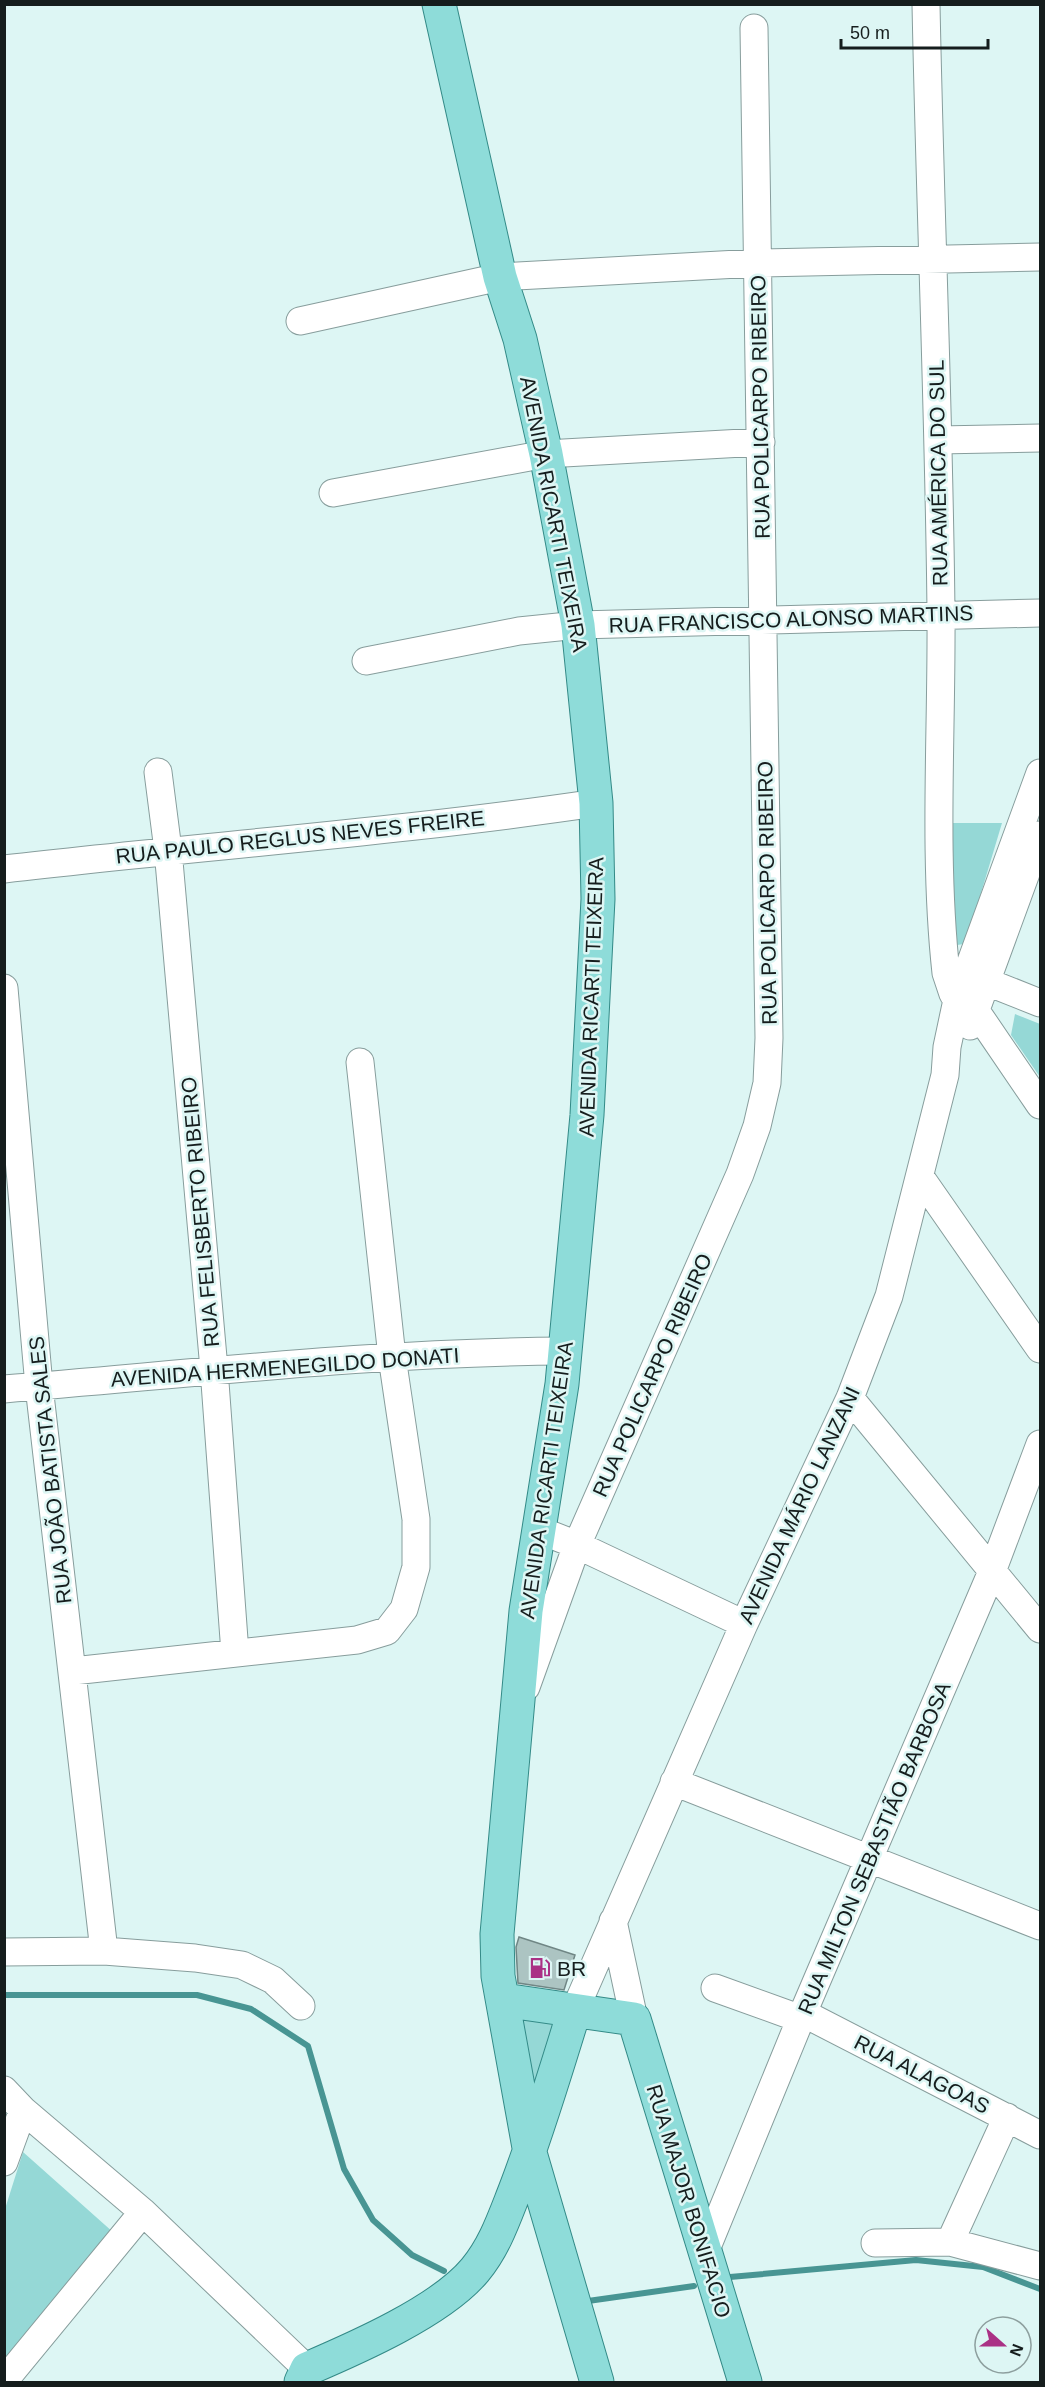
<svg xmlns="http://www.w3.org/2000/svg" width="1045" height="2387" font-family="Arial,sans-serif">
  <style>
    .green { fill: #95d8d6 }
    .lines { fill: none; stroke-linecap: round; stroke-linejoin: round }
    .stream { stroke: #489593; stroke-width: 6 }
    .building { fill: #acc4c2; stroke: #708685; stroke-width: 1.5 }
    .minor-casing { stroke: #879d9c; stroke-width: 29 }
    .major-casing { stroke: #338a87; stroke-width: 35 }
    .minor { stroke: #fff; stroke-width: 27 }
    .major { stroke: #8edcd9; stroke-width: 33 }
    .labels { text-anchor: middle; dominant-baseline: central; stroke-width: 5; stroke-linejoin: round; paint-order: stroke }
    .street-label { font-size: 21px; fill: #151d1d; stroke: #ddf6f4 }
    .poi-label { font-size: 21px; fill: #151d1d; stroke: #ddf6f4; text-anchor: start }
  </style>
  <rect width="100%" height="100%" fill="#ddf6f4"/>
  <path class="green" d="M951 823H1002L969 933 964 944 957 945 952 941Z
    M1015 1014 1040 1024V1077L1011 1035Z
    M511 2012 562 2024 534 2111Z
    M23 2152 114 2233 5 2363V2209Z"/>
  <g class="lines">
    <path class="stream" d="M4 1995H197L251 2009 308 2046 344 2169 373 2220 412 2255 444 2271
      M730 2277 916 2260 983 2267 1040 2289
      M588 2301 694 2286"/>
  </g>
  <path class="building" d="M519 1937 575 1955 564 1990 518 1983 516 1947Z"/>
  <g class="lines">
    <defs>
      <path id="minor" d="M926 4C930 207 939 410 941 613 942 733 933 854 946 973L953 994 976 1011 1040 1105
        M300 321 500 277 757 263 1040 257
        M938 440 1040 438
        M333 493 546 454 761 442
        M366 661 519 631 578 625 1040 613
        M158 772 168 850 214 1369 235 1653
        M4 869C202 846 400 832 596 803
        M972 976 1040 1003
        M4 988 39 1386 104 1951
        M970 1026 1040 835
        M921 1178 1040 1349
        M4 1389C191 1374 378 1352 566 1351
        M850 1398 1040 1629
        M539 1530 577 1545 744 1624
        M73 1671 357 1640 387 1631 404 1609 416 1567V1519L392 1357 360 1062
        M526 1687 577 1545 740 1174 757 1126 767 1083 769 1038 754 28
        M674 1782 1040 1926
        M613 1921 634 2019
        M4 1952 104 1951 195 1958 242 1965 273 1980 301 2006
        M715 1988 801 2019
        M574 2012 744 1624 850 1398 889 1296 945 1075 947 1047 957 1000 1040 773
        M803 2013 1040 2135
        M4 2090 23 2110 143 2212 307 2369
        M4 2162 23 2110
        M950 2242 1007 2117
        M875 2243 950 2242 1040 2266
        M705 2252 803 2013 993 1569 1040 1444
        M4 2381 143 2212"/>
      <path id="major" d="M439 4 500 277 520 339 546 454 578 625 596 803 598 899 587 1115 562 1384 526 1611 497 1934 498 1976 530 2153 597 2382
        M503 2000 634 2019 745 2382
        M301 2382 307 2369C356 2348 441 2311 475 2270 494 2247 503 2221 514 2193 537 2134 555 2073 574 2012"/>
    </defs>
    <use href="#minor" class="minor-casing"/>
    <use href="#major" class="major-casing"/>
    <use href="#minor" class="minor"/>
    <use href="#major" class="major"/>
  </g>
  <defs>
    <symbol id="fuel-bare" viewBox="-9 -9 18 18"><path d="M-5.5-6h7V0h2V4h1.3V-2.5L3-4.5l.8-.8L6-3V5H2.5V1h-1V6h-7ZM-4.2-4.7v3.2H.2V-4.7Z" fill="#aa3185" stroke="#ddf6f4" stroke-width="2.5" paint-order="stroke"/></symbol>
  </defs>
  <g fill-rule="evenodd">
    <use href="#fuel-bare" x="525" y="1953" width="30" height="30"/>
  </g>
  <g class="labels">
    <g class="street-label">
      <text transform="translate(760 407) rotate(-91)">RUA POLICARPO RIBEIRO</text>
      <text transform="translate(938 473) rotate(-91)">RUA AMÉRICA DO SUL</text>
      <text transform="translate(554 514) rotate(79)">AVENIDA RICARTI TEIXEIRA</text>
      <text transform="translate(791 619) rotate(-2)">RUA FRANCISCO ALONSO MARTINS</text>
      <text transform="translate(300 837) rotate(-6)">RUA PAULO REGLUS NEVES FREIRE</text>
      <text transform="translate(767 893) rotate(-91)">RUA POLICARPO RIBEIRO</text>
      <text transform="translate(591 997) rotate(-88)">AVENIDA RICARTI TEIXEIRA</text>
      <text transform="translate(200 1212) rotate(-95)">RUA FELISBERTO RIBEIRO</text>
      <text transform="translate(285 1367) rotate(-4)">AVENIDA HERMENEGILDO DONATI</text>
      <text transform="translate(652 1375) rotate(-66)">RUA POLICARPO RIBEIRO</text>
      <text transform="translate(50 1470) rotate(-96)">RUA JOÃO BATISTA SALES</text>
      <text transform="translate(546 1480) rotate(-82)">AVENIDA RICARTI TEIXEIRA</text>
      <text transform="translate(799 1505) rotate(-65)">AVENIDA MÁRIO LANZANI</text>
      <text transform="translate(874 1848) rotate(-67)">RUA MILTON SEBASTIÃO BARBOSA</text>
      <text transform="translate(922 2074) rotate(27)">RUA ALAGOAS</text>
      <text transform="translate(689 2201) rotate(73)">RUA MAJOR BONIFACIO</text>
    </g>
    <g class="poi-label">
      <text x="557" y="1968">BR</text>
    </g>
  </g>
  <rect width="1045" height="2387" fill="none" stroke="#151d1d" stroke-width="12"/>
  <g transform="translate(1003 2345) rotate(111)"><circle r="28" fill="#ddf6f4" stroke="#8d9f9e" stroke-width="1.5"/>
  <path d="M0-4.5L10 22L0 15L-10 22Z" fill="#aa3185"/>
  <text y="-9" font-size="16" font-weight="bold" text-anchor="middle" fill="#151d1d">N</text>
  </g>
  <path d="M841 39v9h147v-9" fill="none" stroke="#151d1d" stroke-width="3"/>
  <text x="850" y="39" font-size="18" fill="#151d1d" stroke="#ddf6f4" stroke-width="4.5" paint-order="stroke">50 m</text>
</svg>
